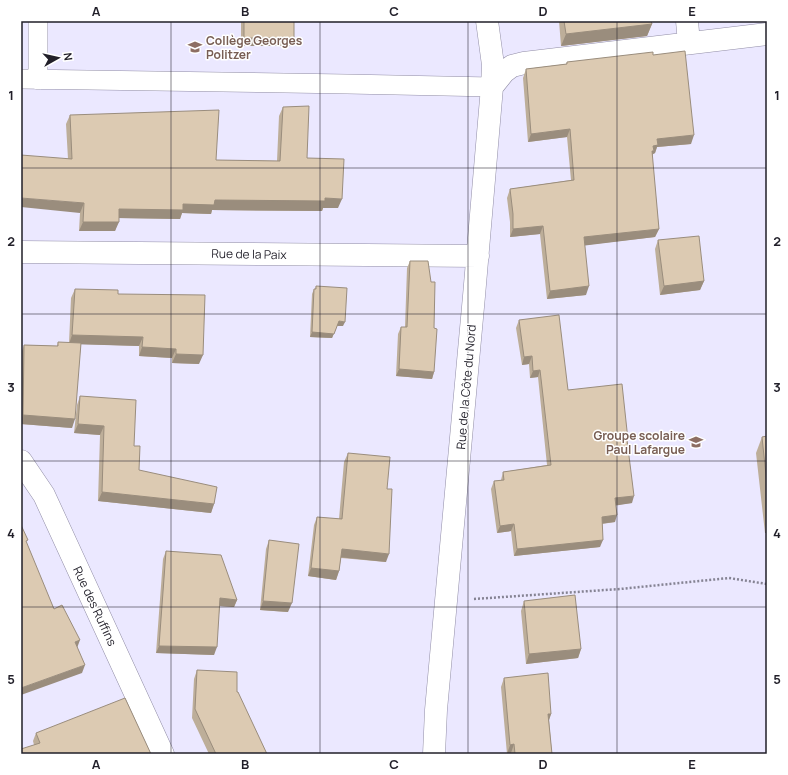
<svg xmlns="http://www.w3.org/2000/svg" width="788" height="775" font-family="Manrope,sans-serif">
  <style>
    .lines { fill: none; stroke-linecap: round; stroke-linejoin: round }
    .service-casing { stroke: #918da6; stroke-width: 20 }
    .minor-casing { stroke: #918da6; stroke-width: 23 }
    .path { stroke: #858393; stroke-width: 2.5; stroke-dasharray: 2 2; stroke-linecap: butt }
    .service { stroke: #fff; stroke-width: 19 }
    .minor { stroke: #fff; stroke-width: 22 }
    .wall { fill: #bdae99 }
    .shaded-wall { fill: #9a8d7d }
    .building { fill: #dccab2; stroke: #9a8d7d }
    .grid { fill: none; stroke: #211f29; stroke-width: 1; stroke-opacity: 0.55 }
    .labels { text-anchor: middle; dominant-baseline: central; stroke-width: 3; stroke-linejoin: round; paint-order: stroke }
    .education-label { font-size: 12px; font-weight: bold; fill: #785e54; stroke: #fff; text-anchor: start }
    .street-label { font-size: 12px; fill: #211f29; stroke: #fff }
    .neatline { fill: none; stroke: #211f29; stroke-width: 1.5 }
    .grid-label { font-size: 13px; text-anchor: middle; font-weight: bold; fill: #211f29 }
  </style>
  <rect width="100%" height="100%" fill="#ebe8ff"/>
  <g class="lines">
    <defs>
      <path id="service" d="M38 21V80
        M21 79 347 84 492 87"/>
      <path id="minor" d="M687 21 689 43
        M492 87 504 72 512 66 524 63 767 34
        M21 252 478 256
        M21 461 44 495 163 754
        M434 754 436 710 474 296 492 87 493 65 487 21"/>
    </defs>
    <use href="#service" class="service-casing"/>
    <use href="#minor" class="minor-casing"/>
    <path class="path" d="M474 599 620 589 729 578 767 584"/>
    <use href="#service" class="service"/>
    <use href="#minor" class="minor"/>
  </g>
  <path class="wall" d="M241 21H294V38L291 46H241Z
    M559 21H651L652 24 647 36 561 46Z
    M653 55 691 144 657 147 655 153 653 154 652 157 659 229 655 237 585 245 586 295 547 299 540 234 510 237V222L507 198 510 189 571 180 567 137 528 142 523 78 526 69 566 64 567 62Z
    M283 107 307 158 338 208H323L322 211 212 210 211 214 182 213 180 219 119 218 115 231H79L80 213 68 159 66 124 70 115 216 160 277 161 279 116Z
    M658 240 704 281 700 290 660 295 655 249Z
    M410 261 434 328V372L432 379 396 376 398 334 401 327H405L407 268Z
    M316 286 343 326H337L332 338 310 337 312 294 314 289H315Z
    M75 289 118 294 199 364 172 363V358L139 356V346L81 344 72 428 21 424V354L24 345 57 346 58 342 69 343 71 298Z
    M519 320 568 390 627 443 632 503 616 505 615 522 602 524 600 547 514 556 511 531 497 533 491 489 494 481 501 480 503 472 547 465 538 377 530 378 529 364 522 365 516 328Z
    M80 396 134 446 139 470 214 504 211 513 98 501 100 435 74 433 77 405Z
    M767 436V533H765L756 453 762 437Z
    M348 453 387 489 386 562 341 558 339 571 336 580 308 576 314 525 317 517 339 519 344 462Z
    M269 540 288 612 260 610 266 549Z
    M166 551 237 600 234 607 220 606 214 655 156 653 163 559Z
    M524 601 581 649 578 658 526 664 521 611Z
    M197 670 237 692 267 754H209L192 718 194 679Z
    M504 678 551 714 549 720 552 754H507L501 687Z
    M36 733 151 754 34 745 33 741Z"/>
  <path class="shaded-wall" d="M652 24 647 36 561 46 566 34Z
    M244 38H294L291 46H241Z
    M570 129 567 137 528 142 531 134Z
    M694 135 691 144 657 147 655 153 653 154 651 160H648L653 146 657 139Z
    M21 198 84 203 80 213 21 207Z
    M325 198 342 199 338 208H323L322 211 212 210 211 214 182 213 180 219 116 218 119 209 183 204 215 200Z
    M83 222H119L115 231H79Z
    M543 226 540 234 510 237 513 229Z
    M659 229 655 237 581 246 584 237Z
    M704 281 700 290 660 295 664 286Z
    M589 286 586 295 547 299 550 291Z
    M339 321 345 322 343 326H337L332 338 310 337 312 332Z
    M72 335 143 337 139 346 69 344Z
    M142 347 176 349 172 358 139 356Z
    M176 354 203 355 199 364 172 363Z
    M532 356 529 364 522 365 524 357Z
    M399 369 434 372 432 379 396 376Z
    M540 370 538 377 530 378 533 371Z
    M23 415 75 419 72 428 21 424V421Z
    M78 424 104 426 100 435 74 433Z
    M102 492 214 504 211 513 98 501Z
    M634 496 632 503 613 506 615 498Z
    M617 515 615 522 599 524 602 517Z
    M514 524 511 531 497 533 500 526Z
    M767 526V533H765Z
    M603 540 600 547 514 556 517 549Z
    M342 549 389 554 386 562 338 557Z
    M311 568 339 571 336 580 308 576Z
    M220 598 237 600 234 607 218 606Z
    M263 601 292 603 288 612 260 610Z
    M80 640 77 648 75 642Z
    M159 646 217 647 214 655 156 653Z
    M581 649 578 658 526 664 529 654Z
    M85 665 82 673 21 695V688Z
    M548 714H551L548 723Z
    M514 744 511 753 507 754 510 745Z"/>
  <path class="building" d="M244 21H294V38H244Z
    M564 21H651L652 24 566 34Z
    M685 51 694 135 657 139 658 145 653 146 654 151H652L659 229 584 237 589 286 550 291 543 226 513 229V214L510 189 574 180 570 129 531 134 526 69 567 64V62L653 52V55Z
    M309 106 307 158 344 159 342 199 325 198V201L215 200 214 205 183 204V210L119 209V222H83L84 203 21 198V155L72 159 70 115 219 110 216 160 280 161 283 107Z
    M699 236 704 281 664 286 658 240Z
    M410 261H428L431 282H435L434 328 437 329 434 372 399 369 401 327H407Z
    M316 286 347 288 345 322 339 321 334 334 312 332 314 289H316Z
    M75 289 118 290V294L205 295 203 355 176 354V349L142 347 143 337 72 335Z
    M559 315 568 390 622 384 628 440H627L634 496 615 498 617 515 602 517 603 540 517 549 514 524 500 526 494 481 504 480 503 472 551 465 540 370 533 371 532 356 524 357 519 320Z
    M58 342 81 343 75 419 23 415 24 345 58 346Z
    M80 396 136 400 134 446H140L139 470 217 487 214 504 102 492 104 426 78 424Z
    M767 436V485L762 437Z
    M348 453 390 457 387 489H392L389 554 342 549 339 571 311 568 317 517 342 519Z
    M21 525 28 540 26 541 54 609 62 605 80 640 75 642 85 665 21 688Z
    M269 540 299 544 292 603 263 601Z
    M166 551 221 555 237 600 220 598 217 647 159 646Z
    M575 595 581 649 529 654 524 601Z
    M197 670 237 672V692H238L267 754H216L195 709Z
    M548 673 551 714H548L552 754H515L514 744 510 745 504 678Z
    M125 698 151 754H21V749L40 743 36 733Z"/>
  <path class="grid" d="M171 21V754M320 21V754M468 21V754M617 21V754M21 168H767M21 314H767M21 461H767M21 607H767"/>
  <defs>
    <symbol id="school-bare" viewBox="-9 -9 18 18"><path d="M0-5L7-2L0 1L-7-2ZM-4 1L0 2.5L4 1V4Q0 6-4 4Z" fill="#8d6e63" stroke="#fff" stroke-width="2.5" paint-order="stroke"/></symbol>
  </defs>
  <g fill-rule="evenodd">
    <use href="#school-bare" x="185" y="37" width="20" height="20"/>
    <use href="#school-bare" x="686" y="432" width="20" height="20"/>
  </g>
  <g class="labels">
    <g class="education-label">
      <text x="206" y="40">Collège Georges<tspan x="206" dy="14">Politzer</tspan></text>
      <text x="685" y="435" text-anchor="end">Groupe scolaire<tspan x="685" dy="14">Paul Lafargue</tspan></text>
    </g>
    <g class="street-label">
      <text transform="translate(249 254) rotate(1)">Rue de la Paix</text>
      <text transform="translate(466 387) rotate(-85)">Rue de la Côte du Nord</text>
      <text transform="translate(95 606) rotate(65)">Rue des Ruffins</text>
    </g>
  </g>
  <rect width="788" height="775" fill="none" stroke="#ffffff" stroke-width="44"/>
  <g transform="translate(58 58) rotate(82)" stroke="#ffffff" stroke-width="3" paint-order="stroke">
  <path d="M0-3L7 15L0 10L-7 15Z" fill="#211f29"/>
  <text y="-6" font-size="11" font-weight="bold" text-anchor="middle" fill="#211f29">N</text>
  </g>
  <rect x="22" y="22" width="744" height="731" class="neatline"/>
  <g class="grid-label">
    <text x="96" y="16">A</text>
    <text x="245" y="16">B</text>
    <text x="394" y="16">C</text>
    <text x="543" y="16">D</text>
    <text x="692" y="16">E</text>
    <text x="11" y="100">1</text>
    <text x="777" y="100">1</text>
    <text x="11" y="246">2</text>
    <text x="777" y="246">2</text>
    <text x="11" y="392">3</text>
    <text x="777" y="392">3</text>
    <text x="11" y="538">4</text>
    <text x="777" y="538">4</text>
    <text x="11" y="684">5</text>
    <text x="777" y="684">5</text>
    <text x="96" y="769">A</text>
    <text x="245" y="769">B</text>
    <text x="394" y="769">C</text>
    <text x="543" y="769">D</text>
    <text x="692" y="769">E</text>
  </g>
</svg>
